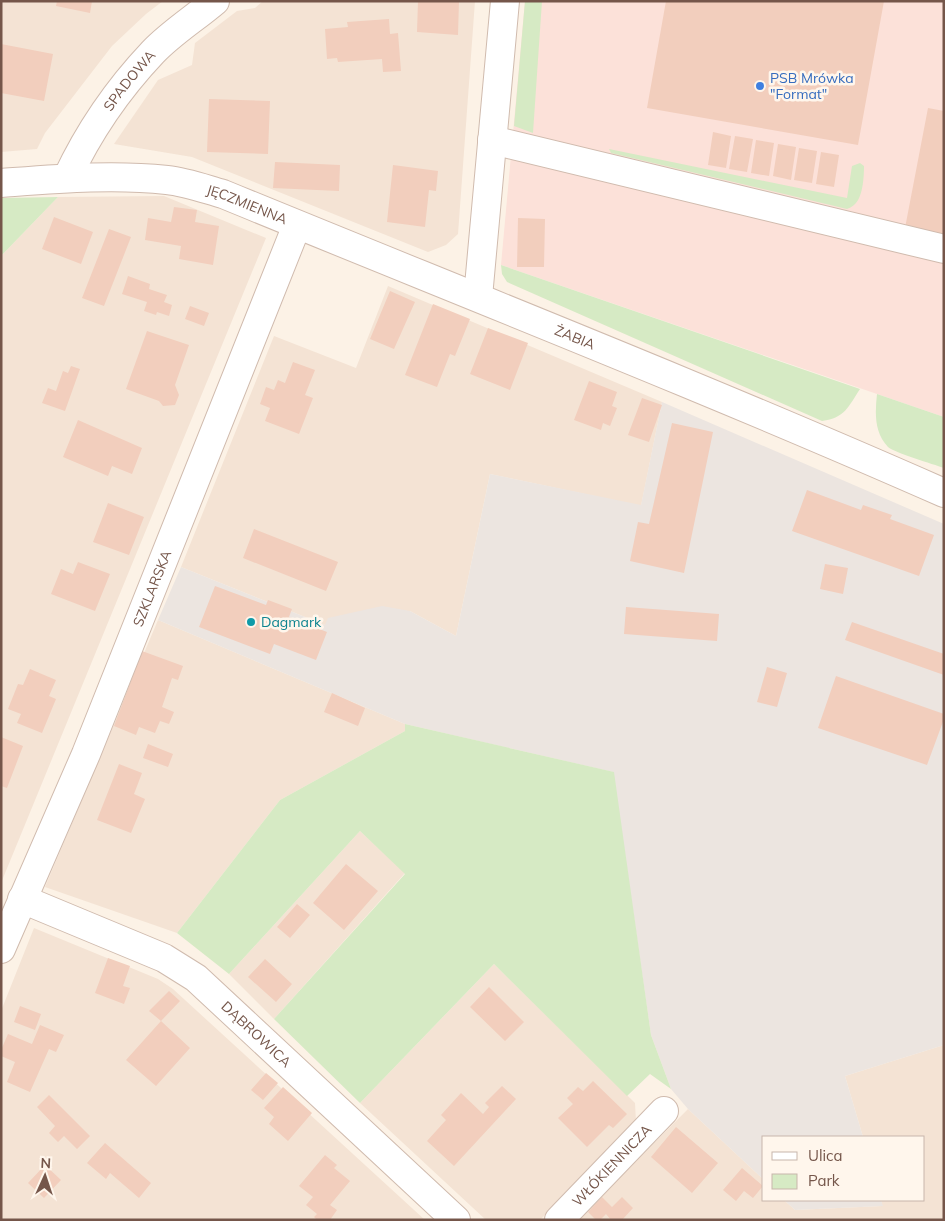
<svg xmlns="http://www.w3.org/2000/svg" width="945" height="1221" font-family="Mulish,sans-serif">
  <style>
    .residential { fill: #f4e3d4 }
    .commercial { fill: #fce1d9 }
    .industrial { fill: #ece5e0 }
    .green { fill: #d6eac4 }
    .building { fill: #f2cebd }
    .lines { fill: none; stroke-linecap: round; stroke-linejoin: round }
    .minor-casing { stroke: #d0bbae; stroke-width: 30 }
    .minor { stroke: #fff; stroke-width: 28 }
    .shop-dot { fill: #3f7fe0; stroke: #fff6ec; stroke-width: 2 }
    .culture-dot { fill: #0f9aa8; stroke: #fff6ec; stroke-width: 2 }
    .labels { text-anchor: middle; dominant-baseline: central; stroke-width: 5; stroke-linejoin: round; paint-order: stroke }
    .shop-label { font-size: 14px; fill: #366cbe; stroke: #fff6ec; text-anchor: start }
    .street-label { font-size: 14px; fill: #75564a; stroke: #fff6ec }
    .culture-label { font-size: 14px; fill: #0d838f; stroke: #fff6ec; text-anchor: start }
  </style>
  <rect width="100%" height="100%" fill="#fcf2e6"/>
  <path class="residential" d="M1 1H163L146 14 112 46 45 133 37 149 1 152Z
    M263 1H475L458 234 446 245 428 252 192 157 114 144 158 80 192 65 195 43 237 11 255 8Z
    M164 196 266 238 1 883V256L58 197Z
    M388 286 662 402 641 506 490 474 456 636 410 611 325 625 181 567 274 336 356 368Z
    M158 620 405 724V731L280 800 177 933 45 887Z
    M360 831 405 873 274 1019 229 974Z
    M34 928 158 979 173 989 425 1220H1V1011Z
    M494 964 635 1103 636 1122 540 1220H486L360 1103Z
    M944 1045V1220H578L688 1109 764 1180V1200H784L795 1210 882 1206 881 1200H924V1137H863L845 1076Z"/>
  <path class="commercial" d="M525 1H944V417L501 265Z"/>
  <path class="industrial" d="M662 402 944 524V1045L845 1076 863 1137H764V1180L688 1109 671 1089 651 1035 613 772 405 724 158 620 181 567 325 625 328 618 382 606 410 611 456 636 490 474 641 505Z
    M784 1200H881L883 1206 795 1210Z"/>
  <path class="green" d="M525 1H542L533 133 514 126Z
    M609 149 847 198 852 166 860 163 864 166C864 177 863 198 854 205 852 207 849 208 847 209L611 153Z
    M58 197 1 256V198Z
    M501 265 860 389C848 407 845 418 822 421L507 282 502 274Z
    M877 394 944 417V468C933 464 895 453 888 447 874 432 875 413 877 394Z
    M405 724 614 772 651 1035 671 1089 650 1074 627 1096 494 964 360 1103 274 1019 405 874 360 831 229 974 177 933 280 800 405 731Z"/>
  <path class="building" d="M57 1H92L90 13 56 6Z
    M418 1H459L458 35 417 32Z
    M666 1H884L858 145 647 108Z
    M389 19 390 34 398 33 401 71 383 72 382 59 338 62 337 58 327 59 325 29 348 27 347 22Z
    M1 44 53 54 44 101 1 93Z
    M209 99 270 101 268 154 207 152Z
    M928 108 944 111V235L905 228Z
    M713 132 731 136 726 168 708 165Z
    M735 136 753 139 747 172 729 169Z
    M756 140 774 143 769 176 751 173Z
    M778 144 796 147 791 180 773 176Z
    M799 148 817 151 812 183 794 180Z
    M821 152 839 155 834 187 816 184Z
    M275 162 340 165 339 191 273 188Z
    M393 165 438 171 436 191 429 190 425 227 387 222Z
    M174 207 197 210 195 222 219 226 213 265 179 259 181 246 145 240 148 218 171 222Z
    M54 217 93 232 81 264 42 249Z
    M518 218 545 219 544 267H517Z
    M109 229 131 237 104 306 82 298Z
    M128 276 150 284 149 289 167 295 164 302 172 305 169 316 157 312 156 315 144 311 147 302 122 294Z
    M390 291 415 302 394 349 370 339Z
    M433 304 470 319 455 356 450 354 437 387 405 375Z
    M190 306 209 313 204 326 185 319Z
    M488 328 528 343 510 390 470 374Z
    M147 331 189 345 175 385 179 395 175 405 163 406 159 401 126 389Z
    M293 362 315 370 305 395 313 398 299 434 265 421 270 408 260 404 266 387 274 390 278 380 285 383Z
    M71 366 80 369 65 411 42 403 48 388 56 391 63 371 68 373Z
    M589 381 617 392 612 406 617 408 610 426 603 423 601 430 574 420Z
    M642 398 662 405 649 442 628 435Z
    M78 420 142 448 132 474 112 466 108 476 63 457Z
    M672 423 713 432 684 573 630 561 638 522 649 524Z
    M807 490 861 510 863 505 892 515 890 519 934 535 919 576 792 531Z
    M108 503 144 517 129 555 93 542Z
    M254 529 338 562 326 591 243 558Z
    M78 562 110 574 95 611 51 594 61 569 73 574Z
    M825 564 848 568 843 594 820 589Z
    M215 586 266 605 268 600 292 609 289 617 327 632 316 660 274 644 270 654 199 627Z
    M626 607 719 614 717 641 624 634Z
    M852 622 944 654V675L845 640Z
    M142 651 183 666 178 680 172 678 162 707 174 712 169 724 160 721 155 733 139 727 136 735 114 726Z
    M767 667 787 673 777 707 757 702Z
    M30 669 56 680 49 696 56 699 42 733 17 723 21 714 8 709 18 684 23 685Z
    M836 676 944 714V719L927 765 818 728Z
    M332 693 365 708 358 726 324 712Z
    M1 737 23 746 7 788 1 786Z
    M148 744 173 754 168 767 143 758Z
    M119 764 142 773 134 794 145 799 131 833 97 820Z
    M346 864 378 891 344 930 313 903Z
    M297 904 310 915 290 938 277 927Z
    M108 958 130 966 123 986 130 988 124 1004 95 993Z
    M265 959 292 984 276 1002 248 977Z
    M489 987 524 1022 505 1041 470 1007Z
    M169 991 180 1001 161 1021 149 1011Z
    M20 1006 41 1014 35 1030 14 1022Z
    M161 1021 190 1048 156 1086 126 1060Z
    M40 1025 64 1035 56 1052 49 1049 30 1092 7 1082 15 1062 1 1056V1050L8 1034 32 1044Z
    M266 1073 278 1083 263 1100 251 1090Z
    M593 1081 627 1114 613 1128 609 1125 587 1147 558 1118 573 1104 567 1098 578 1087 583 1091Z
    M502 1086 516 1099 454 1166 427 1141 446 1120 441 1115 461 1093 483 1114 489 1107 485 1103Z
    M283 1087 312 1113 288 1141 269 1124 274 1117 264 1108Z
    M49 1095 90 1136 77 1149 64 1136 58 1142 49 1133 55 1126 37 1107Z
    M676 1127 718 1163 692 1193 651 1157Z
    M105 1143 151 1183 139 1198 110 1173 106 1179 87 1163Z
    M325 1155 337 1165 334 1168 350 1181 330 1205 337 1210 330 1220H317L314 1217 317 1214 306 1205 313 1197 299 1186Z
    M45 1165 61 1180 44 1198 28 1183Z
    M742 1168 763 1186 753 1198 744 1191 736 1201 723 1190Z
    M602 1197 612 1207 622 1197 633 1208 622 1220H611L606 1214 600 1220H596L588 1212Z"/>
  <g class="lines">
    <defs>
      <g id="minor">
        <path d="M492 140 944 249"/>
        <path id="s1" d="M67 178C88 133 118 89 153 52 171 33 195 18 215 1"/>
        <path id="s2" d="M1 183C56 179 112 174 167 180 186 182 205 189 223 194 464 293 706 388 944 493"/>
        <path d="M478 297 505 1"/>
        <path id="s3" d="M22 899 164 958 196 978 456 1220"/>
        <path id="s4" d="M1 949 86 754 297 225"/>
        <path id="s5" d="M559 1220 664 1111"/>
      </g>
    </defs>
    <use href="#minor" class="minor-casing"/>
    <use href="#minor" class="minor"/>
  </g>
  <circle class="shop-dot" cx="760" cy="86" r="5"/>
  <circle class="culture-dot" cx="251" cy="622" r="5"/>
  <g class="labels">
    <g class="shop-label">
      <text x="770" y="78">PSB Mrówka<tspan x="770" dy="16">"Format"</tspan></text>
    </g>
    <g class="street-label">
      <text stroke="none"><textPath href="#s1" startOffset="116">SPADOWA</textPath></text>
      <text stroke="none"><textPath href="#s2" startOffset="250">JĘCZMIENNA</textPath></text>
      <text stroke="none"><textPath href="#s2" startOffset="604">ŻABIA</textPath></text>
      <text stroke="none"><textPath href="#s4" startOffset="391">SZKLARSKA</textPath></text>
      <text stroke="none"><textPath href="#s3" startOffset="274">DĄBROWICA</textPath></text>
      <text stroke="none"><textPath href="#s5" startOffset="76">WŁÓKIENNICZA</textPath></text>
    </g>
    <g class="culture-label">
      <text x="261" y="622">Dagmark</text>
    </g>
  </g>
  <rect width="945" height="1221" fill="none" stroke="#75564a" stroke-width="5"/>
  <rect x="762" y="1136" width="162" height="65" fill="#fff6ec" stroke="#c8b6ab"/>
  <rect x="772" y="1152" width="25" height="8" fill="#ffffff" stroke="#c8b6ab"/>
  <text x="808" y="1161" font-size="15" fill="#75564a">Ulica</text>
  <rect x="772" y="1174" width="25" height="15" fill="#d6eac4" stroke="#c8b6ab"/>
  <text x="808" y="1186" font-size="15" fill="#75564a">Park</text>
  <g transform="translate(45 1176) rotate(3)" stroke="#fff6ec" stroke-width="4" paint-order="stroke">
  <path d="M0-4L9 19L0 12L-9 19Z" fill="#75564a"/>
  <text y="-8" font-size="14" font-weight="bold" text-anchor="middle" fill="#75564a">N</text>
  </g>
</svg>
